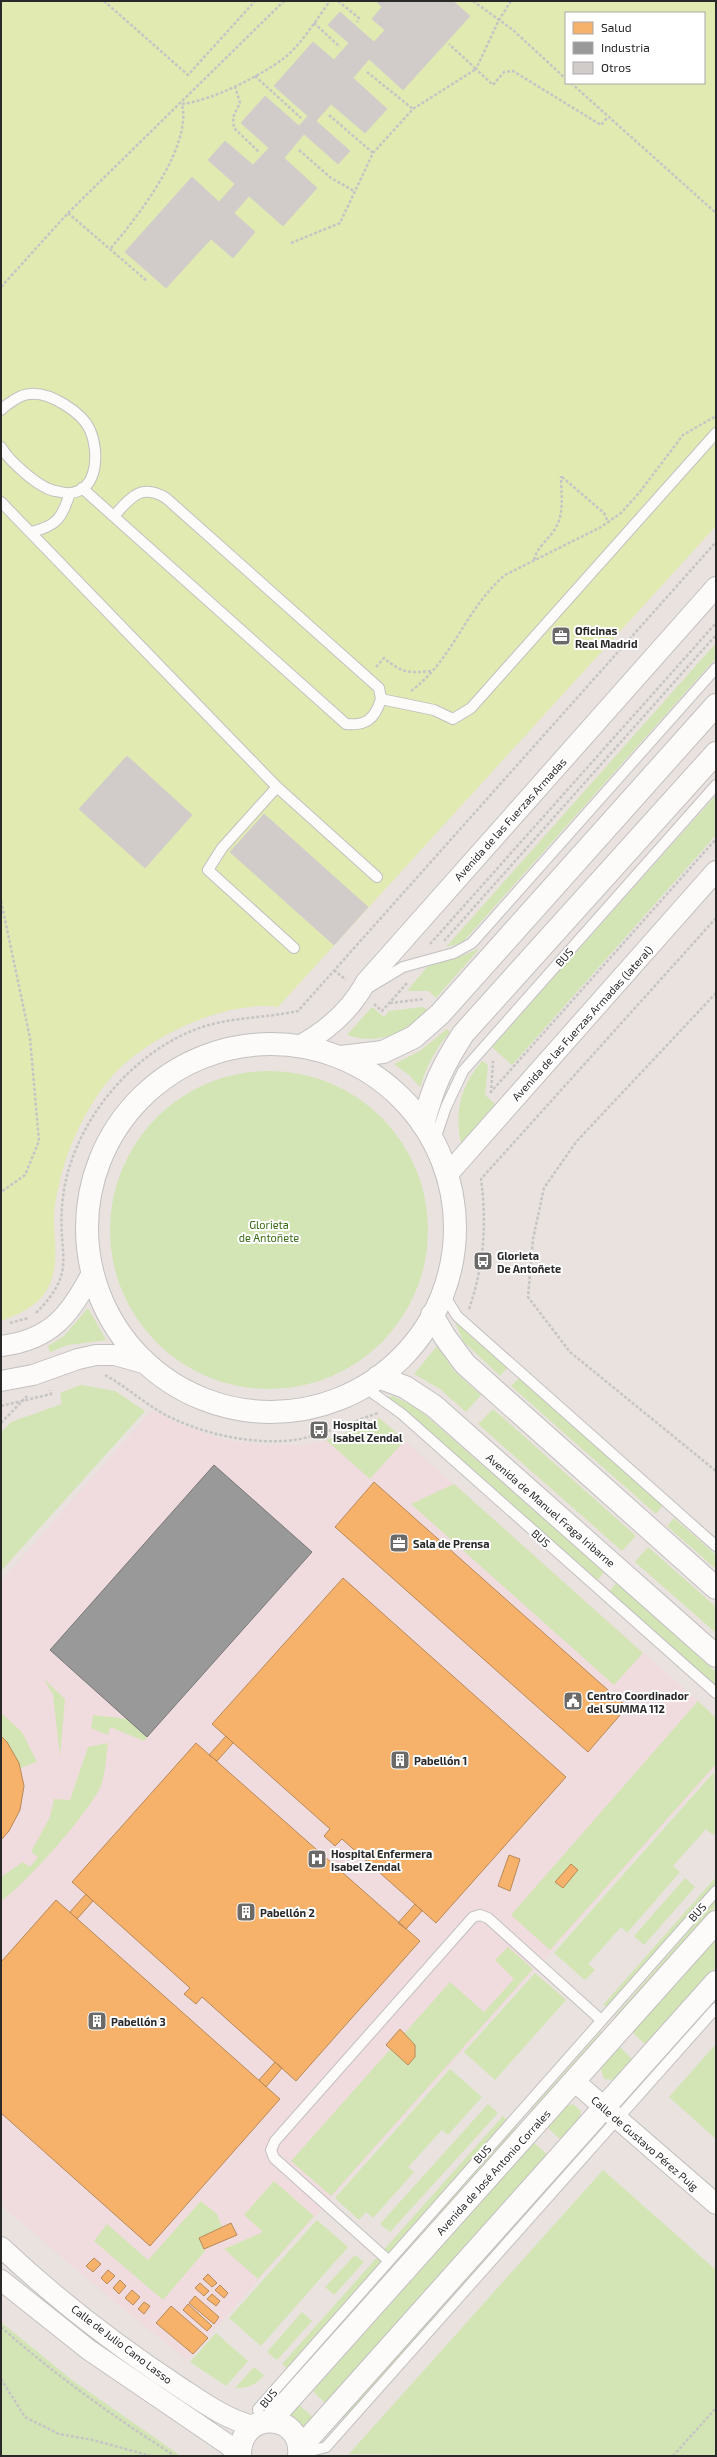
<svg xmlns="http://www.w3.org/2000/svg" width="717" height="2457" font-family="'Exo 2',sans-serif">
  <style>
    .medical { fill: #f0dbde }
    .green { fill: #d3e5b4 }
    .pitch { fill: #e1eab1; fill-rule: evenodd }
    .health { fill: #f6b26b; stroke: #b88957 }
    .industry { fill: #999; stroke: #777 }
    .building { fill: #d1ccca; stroke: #d3ceca }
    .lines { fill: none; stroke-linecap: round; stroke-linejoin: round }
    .lane-casing { stroke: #c2c0c0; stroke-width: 12 }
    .street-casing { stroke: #c2c0c0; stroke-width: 22 }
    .secondary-casing { stroke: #c2c0c0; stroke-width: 24 }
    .path { stroke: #c6c5c5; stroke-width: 2.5; stroke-dasharray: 3 2; stroke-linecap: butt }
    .lane { stroke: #fcfbfa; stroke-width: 10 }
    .street { stroke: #fcfbfa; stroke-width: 20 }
    .secondary { stroke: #fcfbfa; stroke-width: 22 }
    .labels { text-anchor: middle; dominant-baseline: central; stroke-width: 4; stroke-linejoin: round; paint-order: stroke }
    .poi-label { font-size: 11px; font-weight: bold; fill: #292929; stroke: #fff; text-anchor: start }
    .street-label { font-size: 11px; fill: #292929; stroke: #fff }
    .park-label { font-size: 11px; fill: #396c14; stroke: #fff }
  </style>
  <rect width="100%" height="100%" fill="#e9e2de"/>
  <path class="medical" d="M152 1410 182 1425 224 1440 265 1445H303L326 1440 364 1426 379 1418 716 1717V1767L187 2360 99 2289 1 2205V1581Z"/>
  <path class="green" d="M716 643V658L462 943 446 947Z
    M716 795V835L512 1065 492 1047Z
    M480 948 436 998 429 991H407L427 967 462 956Z
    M372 1007 384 1017 389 1011 423 1007 427 1010C404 1033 379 1046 347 1035Z
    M447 1029 450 1032C435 1049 427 1066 420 1087L409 1075 394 1064 420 1051Z
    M482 1061 488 1065 485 1095 495 1104 461 1143C454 1111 461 1086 482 1061Z
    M110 1230a159 159 0 1 1 318 0a159 159 0 1 1-318 0Z
    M88 1308 106 1340 68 1345 50 1352 48 1346 64 1336Z
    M455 1322 507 1368 500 1376 463 1341Z
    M437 1346 455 1372 481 1395 466 1412 440 1389 414 1374Z
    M519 1378 663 1505 656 1514 511 1386Z
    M81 1385 115 1391 145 1411 1 1571V1432L11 1422 62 1404 60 1393Z
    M393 1396 416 1407 604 1572 597 1581 388 1397Z
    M493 1409 636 1536 622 1551 478 1424Z
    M379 1418 405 1440 370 1479 326 1440 364 1426Z
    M454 1484 643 1653 614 1685 411 1504Z
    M674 1518 716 1555V1569L667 1526Z
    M648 1547 716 1607V1633L635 1562Z
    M616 1583 716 1672V1686L609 1592Z
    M44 1679 65 1699 60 1756 53 1695Z
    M698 1701 716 1718V1764L550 1950 511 1915Z
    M1 1713 22 1732 37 1762 20 1768 7 1742 1 1736Z
    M93 1715 128 1719 147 1737 144 1741 110 1727 108 1735 91 1728Z
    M108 1743C106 1755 106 1770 102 1782 96 1806 23 1887 1 1901V1877L23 1862 30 1867 38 1857 31 1852 50 1817 54 1799 70 1800 88 1747Z
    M714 1772 716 1832 713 1835 706 1829 673 1866 680 1872 627 1933 621 1927 588 1964 595 1970 585 1980 554 1953Z
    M716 1877V1885L608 2007 603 2005Z
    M685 1878 695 1887 644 1945 634 1936Z
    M716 1900V1906L616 2019 614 2017Z
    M716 1937V1967L646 2045 632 2032Z
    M508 1947 533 1969 331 2196 291 2161 450 1982 484 2012 514 1979 495 1960Z
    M535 1973 566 2000 495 2080 464 2052Z
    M716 1996V2001L663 2060 661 2058Z
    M601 2031 603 2033 532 2114 530 2111Z
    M716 2044V2139L669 2097Z
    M619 2046 633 2060 615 2080 604 2079 600 2067Z
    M450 2069 482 2097 448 2135 442 2130 408 2167 414 2172 373 2218 366 2212 359 2220 335 2198Z
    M488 2104 498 2113 390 2232 380 2224Z
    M573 2104 581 2111 579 2119 561 2140 547 2127 565 2107Z
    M503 2116 508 2121 288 2369 282 2364Z
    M516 2126 519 2129 298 2377 295 2375Z
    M534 2143 549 2156 327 2405 313 2391Z
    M562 2169 565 2171 344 2419 341 2416Z
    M603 2170 716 2270V2456L349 2454Z
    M274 2181 314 2216 258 2279 224 2249 263 2232 244 2215Z
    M201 2201 217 2214 222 2227 199 2238 205 2251 163 2300 94 2241 107 2224 148 2260Z
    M317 2220 348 2247 261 2346 229 2318Z
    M355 2255 364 2262 334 2295 325 2287Z
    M302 2312 312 2321 277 2360 267 2352Z
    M1 2322 72 2380 181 2456H1Z
    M216 2333 248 2361 226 2386 190 2362Z
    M254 2367 264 2375C255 2386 248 2388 235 2388Z
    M299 2405 315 2419 302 2434 286 2420Z"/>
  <path class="pitch" d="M1 1H716V526L278 1007C225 1000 149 1036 113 1075 87 1105 67 1147 59 1185 56 1196 54 1208 54 1218 54 1238 58 1259 52 1278 45 1303 22 1313 1 1321ZM566 13H704V83H566Z"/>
  <path class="health" d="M374 1482 627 1707 588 1752 335 1527Z
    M343 1578 566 1777 436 1923 342 1839 335 1846 324 1836 330 1829 212 1724Z
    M1 1736 7 1742 19 1763 24 1786 20 1810 9 1831 1 1840Z
    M226 1736 233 1743 217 1761 209 1755Z
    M196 1743 420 1941 296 2081 202 1997 196 2004 184 1994 190 1988 72 1882Z
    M509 1855 520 1859 510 1891 498 1886Z
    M571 1864 578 1870 563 1888 555 1882Z
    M86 1894 93 1901 77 1919 70 1912Z
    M56 1900 280 2099 150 2246 1 2113V1962Z
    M415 1904 422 1911 406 1929 398 1923Z
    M400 2029 415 2045V2057L408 2065 386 2045Z
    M275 2062 282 2068 266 2087 259 2080Z
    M231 2223 237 2235 204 2249 199 2238Z
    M94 2258 101 2264 93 2272 86 2266Z
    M108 2270 115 2276 107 2284 101 2278Z
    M208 2274 217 2283 212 2287 203 2279Z
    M120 2280 126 2286 119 2294 113 2288Z
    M200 2283 209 2291 204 2296 195 2288Z
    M220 2285 228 2293 224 2298 215 2290Z
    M132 2290 140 2297 133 2305 125 2298Z
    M212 2294 220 2301 216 2306 207 2299Z
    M195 2296 219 2317 214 2324 189 2303Z
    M144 2302 150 2306 144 2314 138 2309Z
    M188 2304 212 2326 207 2331 183 2310Z
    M171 2306 208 2338 193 2354 156 2323Z"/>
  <path class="industry" d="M214 1465 312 1552 147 1737 50 1650Z"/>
  <path class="building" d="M376 1H453L470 16 403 90 369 59 353 78 387 109 365 133 331 104 316 121 350 151 338 164 304 134 284 158 317 188 283 226 249 196 234 213 255 232 233 258 211 239 166 288 125 252 192 177 219 202 235 184 208 160 225 141 253 165 269 148 241 123 265 96 299 126 308 116 274 86 313 42 334 60 349 43 328 25 340 12 374 42 385 30 372 19 382 7Z
    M127 756 192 815 145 868 79 809Z
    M264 814 368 907 334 945 230 852Z"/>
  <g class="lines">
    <defs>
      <path id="lane" d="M1 410C7 404 21 394 30 394 50 392 82 412 90 430 99 450 99 491 70 493 65 494 59 491 55 491 39 488 9 461 1 447
        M82 488 346 724C366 726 375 719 381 699
        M1 502 277 787 222 848 208 870 294 948
        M114 516C131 497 141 483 166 498L379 688 381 699 434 710 453 719 471 708 716 433
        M31 532C57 526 62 518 70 493
        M277 787 377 877
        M368 988 403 967 454 953 472 943 716 668
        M434 1142 446 1107 463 1071 716 785
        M443 1293 457 1316 716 1546
        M363 1386 402 1414 716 1693
        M388 2260 274 2158 271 2150 275 2141 473 1917 480 1915 488 1918 601 2020
        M261 2422 258 2409 716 1891
        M299 2454 326 2447 716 2008"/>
      <path id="street" d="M299 1046C327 1031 351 1009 366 982L716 587
        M447 1175 716 871
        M1 1346C51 1340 70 1315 92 1273
        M1 1381 33 1375 78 1359 96 1355H115L147 1364
        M574 2081 716 2204
        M1 2247C56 2299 117 2346 181 2388 204 2403 226 2419 253 2426
        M1 2280 89 2350 227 2444 240 2456"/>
      <path id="secondary" d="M87 1228a184 184 0 1 1 368 0a184 184 0 1 1-368 0Z
        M341 1057 383 1052 414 1037 440 1014 716 705
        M423 1125C433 1086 442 1067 463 1034L716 753
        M432 1315 445 1337 465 1364 716 1588
        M378 1377 405 1387 434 1406 716 1656
        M270 2421 716 1922
        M299 2449 716 1982
        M240 2456C239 2408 304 2412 299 2456"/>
    </defs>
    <use href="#lane" class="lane-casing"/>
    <use href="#street" class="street-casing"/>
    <use href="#secondary" class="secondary-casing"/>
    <path class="path" d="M104 1 188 75 255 1
      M338 1 359 18 357 22
      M473 1 513 30 566 79
      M511 1 499 20 476 69 493 85 504 72 513 71 601 125 608 117
      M314 23 340 47
      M367 72 413 109
      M255 76 301 118
      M571 83 716 213
      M235 86 240 103 233 117 234 128 259 152
      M182 104C213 100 258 77 283 59 300 46 317 19 330 1
      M329 115 373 153
      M299 150 331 178 354 191
      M68 213 147 281
      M291 243 340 223 373 153 413 109 476 69 449 44
      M111 248C138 216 192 148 182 104
      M1 287 68 213 284 1
      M562 477 604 513 608 522
      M534 560C537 547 548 540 555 529 565 512 561 495 561 476
      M376 667 384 658C403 674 409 673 432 671
      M411 691C454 659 464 610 505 575L601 527 621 513 639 493 683 435 716 416
      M1 901 30 1038 39 1141 25 1175 1 1192
      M444 941 716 635
      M430 944 716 623
      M334 970 346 980
      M716 993 576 1142 544 1188 533 1239 528 1297 570 1352 716 1471
      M390 1003 424 999
      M374 1004 382 1011 408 982
      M490 1093 716 839
      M491 1093 493 1061
      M469 1309C484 1266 487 1224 481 1179L716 918
      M36 1313C78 1270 58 1258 62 1207 67 1129 129 1052 202 1027 233 1017 266 1018 298 1011L716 542
      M10 1323 28 1318
      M105 1375C129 1388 149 1408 174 1419 210 1436 261 1446 300 1439 327 1433 352 1422 378 1413
      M1 1406 51 1394 50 1390
      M1 1423 27 1396
      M1 2327C55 2375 114 2417 175 2456
      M1 2379 25 2417 59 2434 93 2440 151 2456
      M673 2456 716 2408"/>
    <use href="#lane" class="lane"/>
    <use href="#street" class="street"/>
    <use href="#secondary" class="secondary"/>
  </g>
  <defs>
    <symbol id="office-square" viewBox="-11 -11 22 22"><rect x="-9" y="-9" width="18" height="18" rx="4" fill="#6c6a68" stroke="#fff"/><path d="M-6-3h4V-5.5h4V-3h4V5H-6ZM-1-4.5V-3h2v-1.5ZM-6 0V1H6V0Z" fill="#fff"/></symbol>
    <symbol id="bus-square" viewBox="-11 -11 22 22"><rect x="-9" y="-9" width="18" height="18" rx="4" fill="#6c6a68" stroke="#fff"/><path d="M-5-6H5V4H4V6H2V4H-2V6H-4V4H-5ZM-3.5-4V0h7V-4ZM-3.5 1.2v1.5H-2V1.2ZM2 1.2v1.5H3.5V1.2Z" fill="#fff"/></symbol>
    <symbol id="civic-square" viewBox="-11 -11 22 22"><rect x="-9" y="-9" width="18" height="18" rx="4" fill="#6c6a68" stroke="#fff"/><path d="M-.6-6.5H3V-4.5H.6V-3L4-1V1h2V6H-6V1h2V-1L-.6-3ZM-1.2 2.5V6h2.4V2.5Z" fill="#fff"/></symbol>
    <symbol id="building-square" viewBox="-11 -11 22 22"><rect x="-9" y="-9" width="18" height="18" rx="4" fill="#6c6a68" stroke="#fff"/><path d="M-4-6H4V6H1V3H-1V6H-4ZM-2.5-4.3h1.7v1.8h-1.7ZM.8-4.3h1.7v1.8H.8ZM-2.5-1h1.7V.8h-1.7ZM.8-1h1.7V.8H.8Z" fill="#fff"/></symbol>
    <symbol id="hospital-square" viewBox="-11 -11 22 22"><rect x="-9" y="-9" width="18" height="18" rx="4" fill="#6c6a68" stroke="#fff"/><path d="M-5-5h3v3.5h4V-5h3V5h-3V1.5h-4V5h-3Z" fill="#fff"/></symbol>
  </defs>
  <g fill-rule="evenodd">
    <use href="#office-square" x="550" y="625" width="22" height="22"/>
    <use href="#bus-square" x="472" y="1250" width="22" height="22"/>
    <use href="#bus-square" x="308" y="1419" width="22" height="22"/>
    <use href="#office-square" x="388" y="1532" width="22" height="22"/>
    <use href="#civic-square" x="562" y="1690" width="22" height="22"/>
    <use href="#building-square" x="389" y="1749" width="22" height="22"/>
    <use href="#hospital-square" x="306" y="1848" width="22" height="22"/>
    <use href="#building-square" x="235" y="1901" width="22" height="22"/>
    <use href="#building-square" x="86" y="2010" width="22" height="22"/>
  </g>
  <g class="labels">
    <g class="poi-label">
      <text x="575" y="630">Oficinas<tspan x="575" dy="13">Real Madrid</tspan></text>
      <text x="497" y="1255">Glorieta<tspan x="497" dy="13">De Antoñete</tspan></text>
      <text x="333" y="1424">Hospital<tspan x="333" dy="13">Isabel Zendal</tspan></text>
      <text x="413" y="1543">Sala de Prensa</text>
      <text x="587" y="1695">Centro Coordinador<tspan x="587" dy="13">del SUMMA 112</tspan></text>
      <text x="414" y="1760">Pabellón 1</text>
      <text x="331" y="1853">Hospital Enfermera<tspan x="331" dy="13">Isabel Zendal</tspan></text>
      <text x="260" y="1912">Pabellón 2</text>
      <text x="111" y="2021">Pabellón 3</text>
    </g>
    <g class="street-label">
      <text transform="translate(510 819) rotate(-48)">Avenida de las Fuerzas Armadas</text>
      <text transform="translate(564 957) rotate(-48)">BUS</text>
      <text transform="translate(582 1023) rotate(-48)">Avenida de las Fuerzas Armadas (lateral)</text>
      <text transform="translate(551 1510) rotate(41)">Avenida de Manuel Fraga Iribarne</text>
      <text transform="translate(541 1538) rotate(42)">BUS</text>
      <text transform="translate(697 1912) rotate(-48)">BUS</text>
      <text transform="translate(645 2143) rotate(41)">Calle de Gustavo Pérez Puig</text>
      <text transform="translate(482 2154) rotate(-48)">BUS</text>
      <text transform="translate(493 2172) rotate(-48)">Avenida de José Antonio Corrales</text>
      <text transform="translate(122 2344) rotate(37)">Calle de Julio Cano Lasso</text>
      <text transform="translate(268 2398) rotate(-50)">BUS</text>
    </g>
    <g class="park-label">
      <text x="269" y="1224">Glorieta<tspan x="269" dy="13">de Antoñete</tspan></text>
    </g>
  </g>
  <rect width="717" height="2457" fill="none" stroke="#292929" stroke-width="4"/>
  <rect x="565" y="12" width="140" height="72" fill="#ffffff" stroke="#a9a9a9"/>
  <rect x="573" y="22" width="20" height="12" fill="#f6b26b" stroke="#a9a9a9"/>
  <text x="601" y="32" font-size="12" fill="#292929">Salud</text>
  <rect x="573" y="42" width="20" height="12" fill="#999999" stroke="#a9a9a9"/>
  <text x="601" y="52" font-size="12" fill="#292929">Industria</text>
  <rect x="573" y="62" width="20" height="12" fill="#d1ccca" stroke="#a9a9a9"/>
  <text x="601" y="72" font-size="12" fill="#292929">Otros</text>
</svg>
